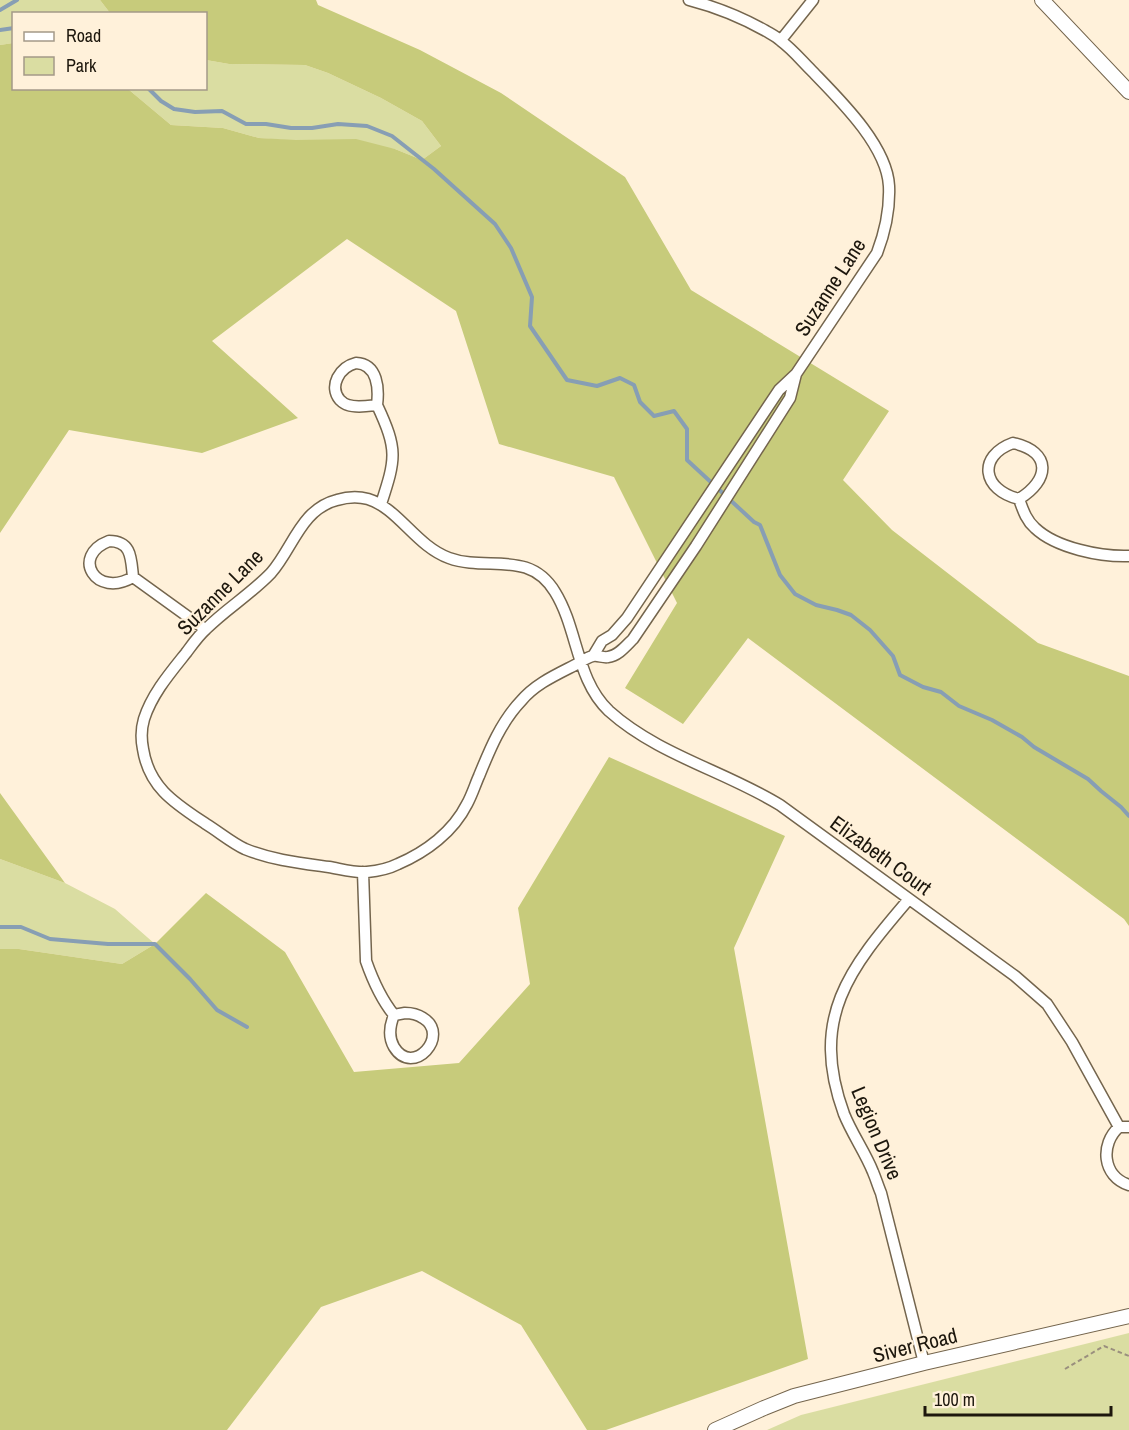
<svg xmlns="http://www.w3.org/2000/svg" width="1129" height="1430" font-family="'Archivo Narrow',sans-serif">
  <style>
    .green { fill: #dadda2 }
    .forest { fill: #c7cb7b }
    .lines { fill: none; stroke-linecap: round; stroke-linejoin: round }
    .stream { stroke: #879eb4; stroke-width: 4 }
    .minor-casing { stroke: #74654d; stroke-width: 13 }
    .tertiary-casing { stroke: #74654d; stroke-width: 16 }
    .path { stroke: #9a8f7e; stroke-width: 2; stroke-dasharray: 4.5 3; stroke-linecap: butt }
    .minor { stroke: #fff; stroke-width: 10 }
    .tertiary { stroke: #fff; stroke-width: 14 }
    .labels { text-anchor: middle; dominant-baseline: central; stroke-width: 4.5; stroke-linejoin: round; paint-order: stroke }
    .street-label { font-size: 21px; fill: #1c160c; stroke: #fff1da }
  </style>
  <rect width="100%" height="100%" fill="#fff1da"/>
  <path class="green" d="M0 0H100L110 13 14 14 13 43 0 45Z
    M206 60 229 64 305 65 328 73 381 98 422 121 441 146 422 160 395 149 259 138 223 128 171 125 128 89 206 88Z
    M0 859 65 883 115 909 155 944 122 964 19 949H0Z
    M1129 1333V1430H767L801 1415Z"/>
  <path class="forest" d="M100 0H316L318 5 420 50 501 93 625 177 691 290 889 411 843 480 892 530 1038 643 1129 676V926L1124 919 748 638 683 724 625 688 677 603 614 477 499 444 456 311 347 239 212 341 298 418 202 453 69 430 0 533V45L13 43 14 88 128 89 171 125 223 128 259 138 296 140 356 139 395 149 422 160 441 146 422 121 381 98 328 73 305 65 229 64 206 60V14L110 13Z
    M609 757 785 836 734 948 808 1359 606 1430H587L521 1325 422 1271 321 1307 227 1430H0V949H19L122 964 155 944 206 893 285 952 354 1072 459 1063 530 984 518 908Z
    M0 793 65 883 0 859Z"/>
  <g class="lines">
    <path class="stream" d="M0 10 17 0
      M0 30 14 28
      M148 88 161 101 174 109 195 112 222 111 246 124H266L291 128H312L338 124 367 126 392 136 434 169 495 224 511 248 532 297 530 326 567 380 597 386 620 378 634 385 640 402 654 416 674 411 687 429V460L754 522 760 525 780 575 795 594 816 605 837 610 851 615 870 630 893 656 900 675 923 687 941 692 959 706 992 720 1022 737 1034 747 1088 779 1101 791 1121 807 1129 816
      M0 927H21L50 939 108 944H155L190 979 217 1010 247 1027"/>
    <defs>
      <path id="minor" d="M781 40 813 0
        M356 363C378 364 379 389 377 405 368 406 356 408 348 405 344 404 343 403 340 400 328 386 340 367 356 363Z
        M796 374 790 398 696 546 633 639C626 646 618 656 608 657 603 658 598 655 593 656 588 657 584 660 579 663 558 674 536 683 521 701 501 722 490 749 479 776 475 785 472 795 467 804 453 832 426 852 398 864 388 869 378 871 367 872 355 873 341 869 329 867 300 863 272 860 245 849 232 843 219 832 206 824 176 804 149 788 143 749 141 739 141 729 144 719 152 694 170 673 186 653 192 645 198 636 206 629 226 609 251 594 271 573 293 548 301 509 337 500 347 497 357 496 368 499 398 508 416 546 449 558 487 572 529 549 555 592 578 629 576 680 609 711 658 755 725 771 780 805L1015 976 1047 1004 1072 1042 1119 1127
        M377 405C398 450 396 458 381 504
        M1013 443C1052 452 1050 480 1019 499 982 490 977 456 1013 443Z
        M1019 499C1023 510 1026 520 1035 528 1056 548 1101 557 1129 556
        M109 541C132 541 131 559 133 577 96 599 70 556 109 541Z
        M133 577 205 629
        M593 656 602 641 612 635 627 618 779 390 796 374 877 253C885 232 890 209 889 186 887 145 838 98 811 70 801 60 792 49 781 41 777 37 771 34 766 31 741 17 716 7 689 0
        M363 872 366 961C373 981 381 999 394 1015
        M909 899C849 969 809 1018 844 1114 852 1134 865 1152 873 1172 876 1179 878 1186 881 1193L924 1363
        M405 1013C412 1013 417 1014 423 1018 451 1035 413 1078 394 1047 388 1037 390 1025 394 1015Z
        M1129 1127H1119C1100 1144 1102 1176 1129 1185"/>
      <path id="tertiary" d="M1042 0 1129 92
        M715 1430 764 1408 794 1396 924 1363 1129 1316"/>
    </defs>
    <use href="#minor" class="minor-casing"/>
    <use href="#tertiary" class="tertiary-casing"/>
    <path class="path" d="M1065 1369 1104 1346 1129 1356"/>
    <use href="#minor" class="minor"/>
    <use href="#tertiary" class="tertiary"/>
  </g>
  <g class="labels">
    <g class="street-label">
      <text transform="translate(830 287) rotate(-57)">Suzanne Lane</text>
      <text transform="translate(220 592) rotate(-45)">Suzanne Lane</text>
      <text transform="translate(881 855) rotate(36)">Elizabeth Court</text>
      <text transform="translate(877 1133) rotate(67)">Legion Drive</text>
      <text transform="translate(915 1345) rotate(-14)">Siver Road</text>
    </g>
  </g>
  <rect x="12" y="12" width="195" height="78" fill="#fff1da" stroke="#a49988" stroke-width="1.5"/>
  <rect x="24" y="32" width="30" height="9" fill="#ffffff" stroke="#a49988" stroke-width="1.5"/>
  <text x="66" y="42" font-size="18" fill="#1c160c">Road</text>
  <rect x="24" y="57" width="30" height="18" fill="#dadda2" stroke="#a49988" stroke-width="1.5"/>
  <text x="66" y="72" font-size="18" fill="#1c160c">Park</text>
  <path d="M925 1406v9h186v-9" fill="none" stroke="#1c160c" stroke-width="3"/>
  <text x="934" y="1406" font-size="18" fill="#1c160c" stroke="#fff1da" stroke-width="4.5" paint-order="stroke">100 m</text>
</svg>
